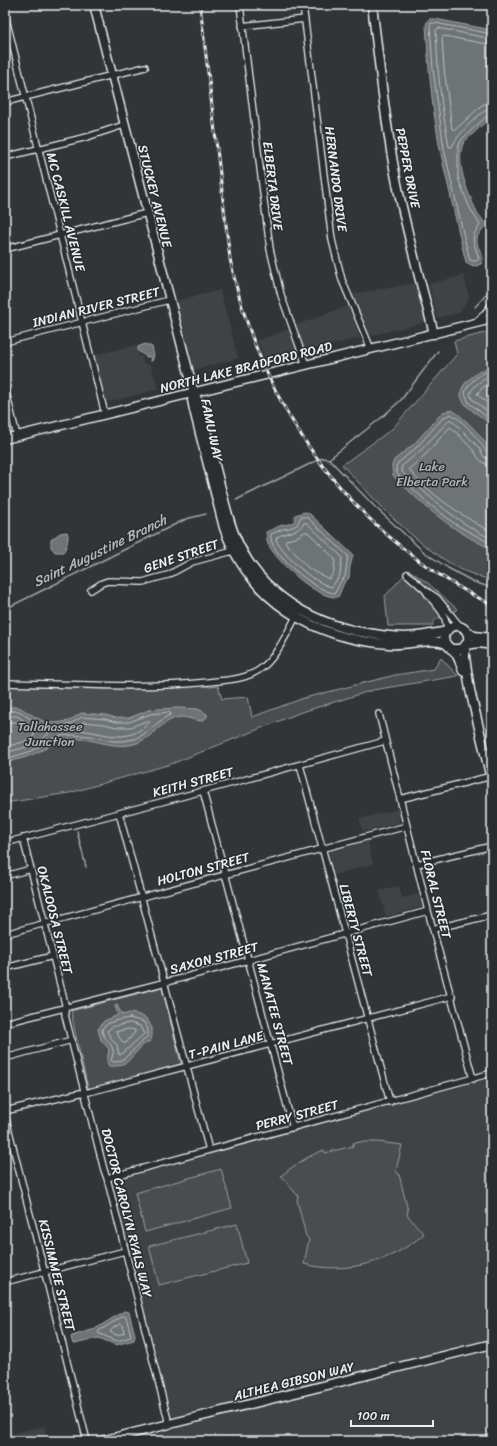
<svg xmlns="http://www.w3.org/2000/svg" width="497" height="1446" font-family="Sriracha,sans-serif">
  <style>
    .built { fill: #3f4244 }
    .green { fill: #494d4f; stroke: #989fa4 }
    .water { fill: #6e7376; stroke: #9fa5aa }
    .lines { fill: none; stroke-linecap: round; stroke-linejoin: round }
    .shore { stroke: #b7bfc4; stroke-width: 1 }
    .stream { stroke: #9fa5aa; stroke-width: 1.5 }
    .street-casing { stroke: #e8f1f8; stroke-width: 8 }
    .secondary-casing { stroke: #e8f1f8; stroke-width: 11 }
    .street { stroke: #2a2d2e; stroke-width: 5.5 }
    .secondary { stroke: #2a2d2e; stroke-width: 8 }
    .rail-casing { stroke: #e8f1f8; stroke-width: 3 }
    .rail { stroke: #2a2d2e; stroke-width: 1.5; stroke-dasharray: 4.5; stroke-linecap: butt }
    .labels { text-anchor: middle; dominant-baseline: central; stroke-width: 3; stroke-linejoin: round; paint-order: stroke }
    .street-label { font-size: 13px; fill: #e8f1f8; stroke: #2a2d2e }
    .park-label { font-size: 13px; fill: #b0b8bd; stroke: #2a2d2e }
    .water-label { font-size: 14px; font-style: italic; fill: #b1b8be; stroke: #2a2d2e }
  </style>
  <rect width="100%" height="100%" fill="#323536"/>
  <filter id="ink" filterUnits="userSpaceOnUse"><feTurbulence type="fractalNoise" baseFrequency=".025" numOctaves="2"/><feDisplacementMap in="SourceGraphic" scale="8" xChannelSelector="R" yChannelSelector="G"/><feConvolveMatrix kernelMatrix="1 2 1 2 8 2 1 2 1" color-interpolation-filters="sRGB"/></filter>
  <g filter="url(#ink)">
    <path class="built" d="M464 275 469 299 459 313 437 318 429 284Z
      M417 283 426 321 422 323 370 336 361 317 352 294Z
      M220 290 238 358 194 370 176 301Z
      M348 306 359 335V338L310 350H305L296 325Z
      M289 329 297 349V354L267 363 257 341Z
      M137 345 139 356 142 355 143 363 150 365 159 389 109 402 104 397 94 355Z
      M399 809 400 819 398 823 363 832 359 819Z
      M368 841 373 864 333 875 329 857 330 852 333 850Z
      M399 886 402 898 418 894 422 907 386 917 379 891Z
      M492 1078V1441H131L174 1430 113 1186 116 1181 138 1172Z
      M44 1426 48 1441H8L6 1435Z"/>
    <path class="green" d="M492 331V581C482 577 470 574 460 569 414 544 378 503 342 465L392 429 457 354 454 341Z
      M409 570 429 584 457 609C450 617 435 614 432 626H388L385 596Z
      M441 658 458 676 373 690 299 713 171 764 69 793 5 803V686C72 688 139 692 205 685L209 687 218 686 222 699 248 697 252 717 304 698 395 675 434 669Z
      M159 988H162L181 1064 94 1088H88L75 1032 71 1011Z
      M360 1142H378L402 1145 396 1171 399 1174 408 1211 407 1215 424 1234C392 1262 346 1275 304 1264L309 1239 306 1236 297 1200 298 1196 281 1176C294 1165 308 1156 324 1150L325 1153 353 1146V1143Z
      M221 1169 232 1208 145 1232 135 1193Z
      M237 1224 247 1263 159 1285 149 1246Z"/>
    <path class="water" d="M430 19H435L492 30V116L464 142C454 161 468 194 477 212 479 216 483 219 484 223 486 229 477 233 477 239 476 246 482 252 483 259L482 263 477 266 470 265 466 262 461 242 440 150 433 107 429 69 426 25 428 20Z
      M145 344 152 347 154 356 152 361H150L151 357H147L138 351V347Z
      M492 365V427C486 418 473 413 466 405 449 387 479 371 492 365Z
      M452 410C468 420 482 437 492 453V549C460 535 431 513 406 488 402 484 396 480 393 475L392 466 394 460 414 444 443 412Z
      M305 512 308 513 311 515 353 555 350 567 349 578 344 583 338 597C316 599 280 564 269 546 266 541 267 537 266 532L282 525 289 524 295 521V515Z
      M67 532C70 537 66 549 63 552H55L51 547V540L60 533Z
      M5 707H19L37 718 45 722 56 723 69 721 81 713 106 715 116 718H129L149 710 158 709 177 708 198 709 207 714V717L202 721C195 721 189 717 181 717 162 719 154 737 137 743 115 751 93 737 71 739 55 741 48 748 34 754 26 758 14 760 5 763Z
      M117 1005 122 1015 130 1013 139 1015 147 1019 152 1028V1037L150 1041 143 1045 127 1062 118 1066H109L107 1062 109 1049 101 1040 98 1029 104 1021 118 1015 115 1006Z
      M124 1311 129 1312 135 1335 134 1340 116 1345 99 1338 75 1344H73L71 1337 72 1336 95 1329Z"/>
    <g class="lines">
      <path class="shore" d="M492 34 435 23H431L430 25 433 69 444 149 465 241 470 260 472 261H476L479 259 473 240 474 234 480 225 470 208 459 181 458 175V147L462 139 488 115 492 113
        M492 39 438 28 436 30 438 69 442 106 449 147H452C456 136 481 109 492 108
        M492 45 444 36 442 38 444 68 452 129 455 130 482 105 492 102
        M492 369C481 374 468 381 465 393L469 403 492 421
        M492 375C483 380 474 384 470 394L472 399 492 415
        M492 381 482 388 477 394 492 407
        M492 454 487 453C480 441 462 418 450 414L442 419 417 447 398 463 396 466 397 474 428 503 455 524 492 544
        M492 459 484 457 479 448 461 429 450 419 421 450 401 467 402 472C430 497 457 523 492 539
        M492 465C481 465 479 458 473 450 466 443 458 433 450 427L425 455 409 469C423 490 469 521 492 532
        M301 517H307L348 556 345 577 341 581 335 593C318 593 266 552 271 534L283 529 290 528 297 525Z
        M304 523H307L342 557 340 575 332 587C313 583 285 557 276 540L277 537C286 532 298 533 304 523Z
        M305 532H308L335 559 334 572 329 579 308 568 285 542 286 540 295 538Z
        M5 711H19L35 722 44 726 55 727 70 724 82 717 105 719 116 722H129L150 714 169 712 171 714 163 719 144 734 135 739 123 741H113L90 736 73 735 60 736 50 740 32 751 5 759
        M5 716H17L33 726 48 732 49 734 30 746 5 753
        M147 721H149V723C125 746 106 732 77 730L75 728 83 722 104 724 117 727H130Z
        M5 722H16L35 735 27 741 5 747
        M130 1018 144 1022 148 1029V1036L125 1058 117 1062H113L111 1060C112 1057 114 1053 113 1050 111 1041 102 1038 102 1029 109 1020 120 1020 130 1018Z
        M130 1023 140 1026 144 1034 123 1053 119 1055 117 1045 110 1037 107 1031 112 1027Z
        M130 1029 135 1030V1032L126 1043H123L116 1032Z
        M124 1316 126 1317 131 1335 130 1337 117 1341 98 1333 99 1331Z
        M120 1324 123 1325 124 1333 117 1335 110 1332 111 1330Z"/>
      <path class="stream" d="M475 307 492 288
        M329 459 381 418 401 400 438 351
        M236 500 322 458 329 459 374 506 424 552 448 568 474 582 492 588
        M5 609 186 519 206 514
        M77 831 86 867"/>
      <defs>
        <path id="street" d="M240 5 270 249 281 295 306 365
          M303 5 332 240 342 280 371 349
          M5 15 105 414
          M242 26 305 19
          M5 102 145 67
          M5 157 87 137 124 125
          M5 249 147 213
          M476 323 492 305
          M5 342 169 300
          M5 388 17 436
          M407 574 425 590 437 598 460 626
          M91 590 102 583 108 581 143 582 153 579 168 575 192 562 233 551
          M425 590C434 606 446 609 447 630
          M5 683C73 684 141 689 209 682 225 680 244 680 259 670 276 659 288 631 298 613
          M379 714 428 911 473 1079
          M300 765 390 1102
          M203 791 293 1128
          M400 799 492 776
          M119 813 209 1150
          M23 838 65 1004V1015L104 1170 107 1178 169 1424
          M5 843 218 787 385 741
          M417 864 492 846
          M5 876 31 869
          M433 929 492 915
          M5 934 407 826
          M5 968 53 956
          M5 1023 186 977 428 911
          M5 1058 72 1040
          M5 1111 80 1093 89 1092 452 996
          M5 1115 87 1441
          M107 1178 492 1073
          M5 1282 125 1251"/>
        <path id="secondary" d="M94 5 194 393C202 407 205 423 208 439 215 464 221 490 228 515 245 579 294 617 356 631 372 634 388 637 404 637 418 637 433 634 447 631
          M372 5C379 59 384 114 394 168 404 224 420 279 434 334
          M194 393 192 400 194 410 224 528C250 601 314 639 389 644 407 646 430 637 446 644
          M5 439 492 319
          M467 631 474 636 492 638
          M466 645 479 643 492 645
          M465 646V657L470 690 492 783
          M451 649H460C467 646 471 638 466 631 459 620 440 629 445 642 447 647 453 649 456 654 459 659 461 665 463 671
          M101 1441 492 1344"/>
      </defs>
      <use href="#street" class="street-casing"/>
      <use href="#secondary" class="secondary-casing"/>
      <use href="#street" class="street"/>
      <use href="#secondary" class="secondary"/>
      <defs>
        <path id="rail" d="M200 5 230 259C261 410 353 536 492 605"/>
      </defs>
      <use href="#rail" class="rail-casing"/>
      <use href="#rail" class="rail"/>
    </g>
  </g>
  <g class="labels">
    <g class="street-label">
      <text transform="translate(408 168) rotate(79)">PEPPER DRIVE</text>
      <text transform="translate(336 179) rotate(83)">HERNANDO DRIVE</text>
      <text transform="translate(273 186) rotate(83)">ELBERTA DRIVE</text>
      <text transform="translate(155 196) rotate(76)">STUCKEY AVENUE</text>
      <text transform="translate(66 212) rotate(76)">MC CASKILL AVENUE</text>
      <text transform="translate(96 307) rotate(-14)">INDIAN RIVER STREET</text>
      <text transform="translate(246 367) rotate(-14)">NORTH LAKE BRADFORD ROAD</text>
      <text transform="translate(212 430) rotate(78)">FAMU WAY</text>
      <text transform="translate(181 556) rotate(-19)">GENE STREET</text>
      <text transform="translate(193 782) rotate(-15)">KEITH STREET</text>
      <text transform="translate(203 869) rotate(-15)">HOLTON STREET</text>
      <text transform="translate(436 894) rotate(76)">FLORAL STREET</text>
      <text transform="translate(55 920) rotate(76)">OKALOOSA STREET</text>
      <text transform="translate(356 930) rotate(75)">LIBERTY STREET</text>
      <text transform="translate(214 958) rotate(-15)">SAXON STREET</text>
      <text transform="translate(275 1014) rotate(75)">MANATEE STREET</text>
      <text transform="translate(226 1045) rotate(-15)">T-PAIN LANE</text>
      <text transform="translate(297 1115) rotate(-15)">PERRY STREET</text>
      <text transform="translate(127 1213) rotate(76)">DOCTOR CAROLYN RYALS WAY</text>
      <text transform="translate(57 1275) rotate(76)">KISSIMMEE STREET</text>
      <text transform="translate(294 1381) rotate(-14)">ALTHEA GIBSON WAY</text>
    </g>
    <g class="park-label">
      <text x="432" y="466">Lake<tspan x="432" dy="15">Elberta Park</tspan></text>
      <text x="50" y="726">Tallahassee<tspan x="50" dy="15">Junction</tspan></text>
    </g>
    <g class="water-label">
      <text transform="translate(100 551) rotate(-26)">Saint Augustine Branch</text>
    </g>
  </g>
  <rect width="497" height="1446" fill="none" stroke="#2a2d2e" stroke-width="20"/>
  <rect x="10" y="10" width="477" height="1426" fill="none" stroke="#e8f1f8" stroke-width="1.5" filter="url(#ink)"/>
  <path d="M351 1420v6h82v-6" fill="none" stroke="#e8f1f8" stroke-width="2"/>
  <text x="357" y="1420" font-size="12" fill="#e8f1f8" stroke="#2a2d2e" stroke-width="3" paint-order="stroke">100 m</text>
</svg>
